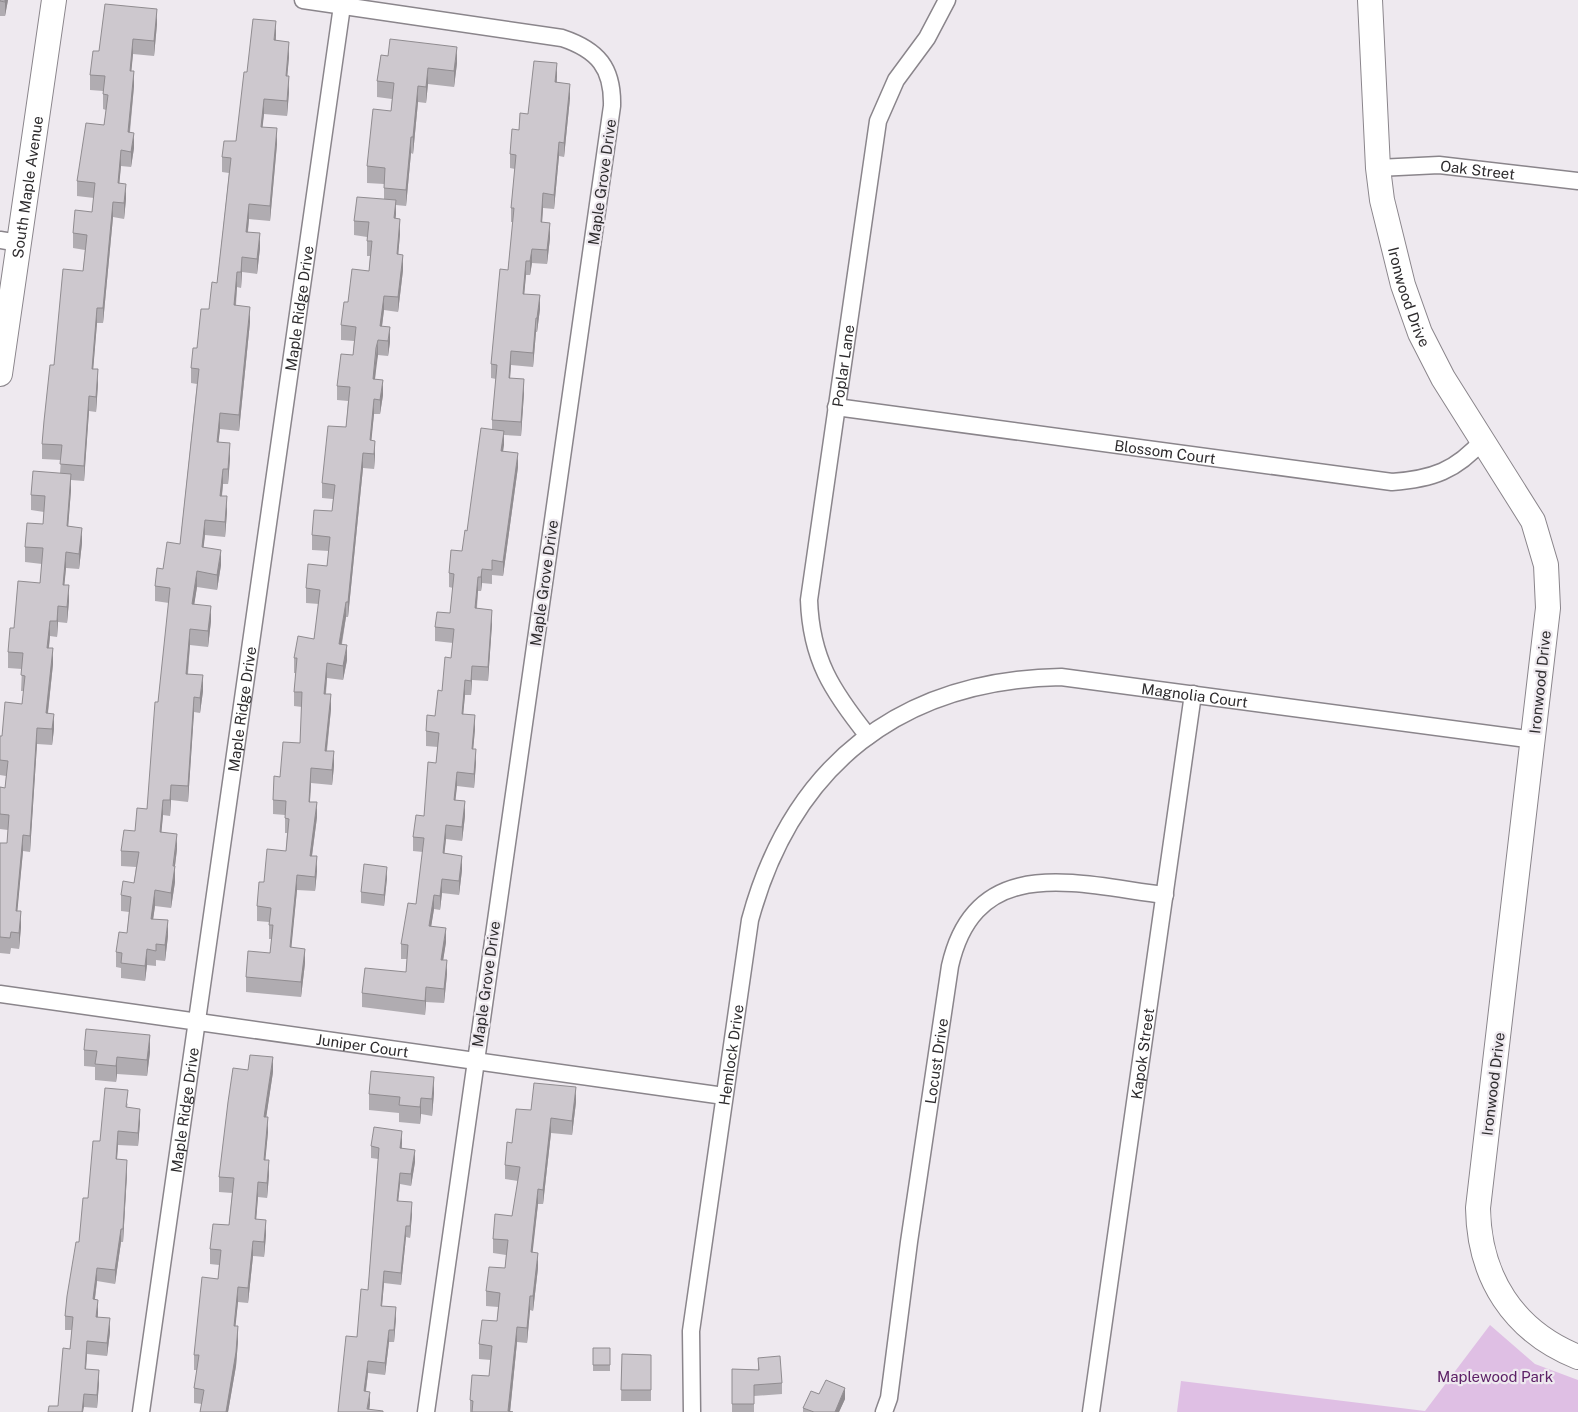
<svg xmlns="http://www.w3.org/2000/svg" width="1578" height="1412" font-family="'Public Sans',sans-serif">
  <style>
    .green { fill: #dfbfe4 }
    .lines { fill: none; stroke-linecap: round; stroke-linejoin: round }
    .street-casing { stroke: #8a858b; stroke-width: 19 }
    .secondary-casing { stroke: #8a858b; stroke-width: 26 }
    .street { stroke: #fff; stroke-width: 16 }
    .secondary { stroke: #fff; stroke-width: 24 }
    .wall { fill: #b0acb1 }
    .shaded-wall { fill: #908c90 }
    .building { fill: #cdc8ce; stroke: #908c90 }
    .labels { text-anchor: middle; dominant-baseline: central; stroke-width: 4.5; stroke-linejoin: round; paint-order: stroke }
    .street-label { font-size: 15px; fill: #2e2c2e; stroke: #eee9ef }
    .park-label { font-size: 15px; fill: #5c2066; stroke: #eee9ef }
  </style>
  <rect width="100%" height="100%" fill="#eee9ef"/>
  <path class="green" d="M1490 1325 1535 1364 1578 1380V1412H1177L1181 1381 1425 1411Z"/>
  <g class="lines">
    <defs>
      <g id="street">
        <path d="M303 0 562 38C598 50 613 68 612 106L426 1412"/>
        <path id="s1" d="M1378 168 1439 165 1578 181"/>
        <path d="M0 240 19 243"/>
        <path id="s2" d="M836 407 1392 482C1432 479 1456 471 1483 440"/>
        <path id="s3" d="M868 736C832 691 811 659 809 600L878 121 896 80 927 38 947 0"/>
        <path id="s4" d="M0 994 724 1096"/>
        <path id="s5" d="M141 1412 342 6"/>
        <path id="s6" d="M692 1412 691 1331 750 920C792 765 900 680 1061 677L1534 740"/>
        <path id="s7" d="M884 1412 889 1398 909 1242 950 966C976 851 1079 885 1165 895"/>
        <path id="s8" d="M1091 1412 1193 694"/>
      </g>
      <g id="secondary">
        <path id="s9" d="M1370 0 1378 168 1382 200 1403 285 1420 333 1443 378 1533 521 1546 565 1548 608 1478 1208C1479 1277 1513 1331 1578 1357"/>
        <path id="s10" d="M0 374 54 0"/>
      </g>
    </defs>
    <use href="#street" class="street-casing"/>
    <use href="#secondary" class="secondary-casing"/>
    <use href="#street" class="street"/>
    <use href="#secondary" class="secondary"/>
  </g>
  <path class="wall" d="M0 0H8L5 16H0Z
    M157 24 154 56 133 54 131 71 134 86 130 132 134 148 131 167 121 166 119 183 126 199 124 219 113 217 103 323H97L93 369 98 384 96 412 89 411 84 481 71 480V490L68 526 82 543 79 569 66 568 64 585 69 601 67 623 58 622 57 637 50 636 49 648 53 664 48 713 54 729 52 745 37 744 30 852 23 851 17 911 21 927 19 949 11 948 10 954 0 953V843H7L8 830 0 829V787L5 788 6 776 0 775V736H2L22 704 24 691H21L22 669 8 668V652L14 628 40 583 42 564 25 562V547L43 524 44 512 31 510V495L60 473 61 460 42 459V444L54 365 83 271 85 250 73 248V233L92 212 94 198 77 196V181L104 125 106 110 103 109V91L90 90V75L99 51Z
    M276 36V40L289 57 287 76 289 92 287 116 264 114 262 127 277 144 270 221 249 219 248 232 260 248 257 274 242 272 241 288 237 287 236 306 250 322 239 431 220 429 218 442 230 458 228 484H223L222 496 227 512 225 537 205 535 203 547 221 565 217 590 197 587 194 604 211 621 208 647 190 645 188 674 203 691 200 713 194 712 188 802 171 800 170 816 163 815 161 833 177 849 175 866V882L171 908 155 906 153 919 168 936 165 961 156 960V966L147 965 145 981 121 978V968L116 967V952L127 933 129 912 121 911V895L134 883 136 867 121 866V851L135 831 147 809 169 603 155 601V586L163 569 180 544 197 384 191 383V368L217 283 223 230 229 173 222 172V157L236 141 247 72Z
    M381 55 457 63 454 87 428 84 426 103 418 102 413 154 411 153 406 206 396 205 395 219 400 234 398 255 403 270 398 312 384 310 382 326 390 342 388 356 378 355 376 363 375 379 383 395 380 414H374L371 440 375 455 374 469 363 468 348 617H346L342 644 347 660 343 680 327 678 326 694 331 709 327 751 334 766 332 785 311 783 310 802 317 817 312 856 317 871 315 891 297 890 291 947 305 963 301 997 246 992V977L270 953 272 939H269V922L257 921V906L264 882 286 851 287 833H285V815L273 814V800L280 777 300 743 302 707 294 706V692L296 673H294V658L314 639 319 604 306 603V588L327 566 329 551 312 550V535L332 511 333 499 322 498V483L346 427 348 401 337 400V386L353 355 354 341 341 340V325L348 302 369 271 370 256H367V237L354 235V221L384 199V184L367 183V166L391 111 392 99 377 97V81Z
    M557 77V82L570 98 564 157 559 156 554 209 543 208 542 223 550 238 547 264 532 263 530 275H526L524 294 540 309 537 332H536L533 367 511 365 510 378 524 393 521 436 504 435 503 451 518 467 503 576 492 575V584L482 583 481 591H478L477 608 492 624 488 681 472 680 471 695H465L463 714 475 729 473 749 476 763 474 788 457 786 455 800 465 816 462 841 446 839 444 853 462 870 459 895 442 893 440 910 434 909 431 926 446 942 443 960 447 974 444 1003 426 1002 425 1015 362 1007V993L406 972 407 959H401V944L416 904 423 852 413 851V837L424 816 436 763 438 747 426 746V731L435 716 451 658 453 643 435 641V627L450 613 453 588 449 587V573L462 551 492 429V420L496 379 491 378V364L508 270 513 222H511V208L515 169 510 168V154L519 130 528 114Z
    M387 878 384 906 361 903V892Z
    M84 1050 150 1052 147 1076 117 1074 116 1082 95 1080V1067L84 1066Z
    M273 1072 266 1117 268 1132 265 1160 269 1175 267 1198 258 1197 256 1219 266 1235 264 1257 253 1256 248 1303 238 1302 235 1326 238 1341 236 1366 228 1412H200L202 1404 194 1403V1388L197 1370H194V1355L218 1279 219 1265 210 1264V1249L229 1225 232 1193 219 1192V1177Z
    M434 1093 432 1116 421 1114 420 1124 399 1122V1113L369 1110V1094Z
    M576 1102 572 1135 551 1133 543 1204H538L532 1252 538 1268 533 1311 530 1310 527 1343 517 1342 510 1412H513H470V1400L489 1376 491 1360 479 1359V1344L497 1321 498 1307 486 1306V1291L505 1268 506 1255 493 1253V1239L512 1216 518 1181 505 1179V1165L512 1143 531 1110Z
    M128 1103 127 1107 140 1122 138 1146 118 1145 117 1159 127 1174 123 1242H121L115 1284 97 1281 95 1299 98 1313V1317L110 1332 107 1356 87 1354 86 1369 99 1383 97 1408 84 1407 58 1406 70 1349 72 1330H65V1316L100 1141Z
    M402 1143V1148L415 1162 411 1186 400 1184 398 1201 412 1214 410 1238 406 1237 401 1285 384 1283 382 1306 396 1318 394 1342H389L385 1375 368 1373 366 1391 370 1403 369 1409 338 1412 357 1337 368 1290 378 1159 371 1158V1146Z
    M593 1348H610V1371H593Z
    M622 1354 651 1355V1401H621Z
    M758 1358 782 1383V1394L754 1396V1412H732V1369L758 1370Z
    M819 1394 845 1399 839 1412H803V1408Z"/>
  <path class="shaded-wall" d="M5 0H8L5 16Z
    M157 9V24L154 56V41Z
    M276 21V36L274 55V40Z
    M133 39V54L130 86V71Z
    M289 42V57L286 91V76Z
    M457 47V63L454 87V71Z
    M557 63V77L555 96V82Z
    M428 68V84L426 103V87Z
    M134 71V86L128 147V132Z
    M289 76V92L287 116V101Z
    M570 84V98L564 157V143Z
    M418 86V102L413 154V137Z
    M264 99V114L261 142V127Z
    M277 128V144L270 221V206Z
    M134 133V148L131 167V152Z
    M411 137V153L406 206V190Z
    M559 142V156L554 209V195Z
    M121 150V166L118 198V183Z
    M126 184V199L124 219V203Z
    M543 193V208L541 237V222Z
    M396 200V215L394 233V218Z
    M113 202V217L103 323V308Z
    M249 204V219L246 247V232Z
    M400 219V234L397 269V254Z
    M550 223V238L547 264V250Z
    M260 233V248L257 274V259Z
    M532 249V263L530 275V261Z
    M403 255V270L398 312V297Z
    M242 257V272L241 288V272Z
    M526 261V275L523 308V294Z
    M237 272V287L234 321V305Z
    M540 295V309L537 332V318Z
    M384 296V310L380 341V326Z
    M250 307V322L239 431V415Z
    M97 308V323L92 384V369Z
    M536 318V332L533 367V353Z
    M390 327V342L388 356V341Z
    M378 340V355L373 394V379Z
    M511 351V365L509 392V378Z
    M98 369V384L96 412V397Z
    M524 379V393L521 436V422Z
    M383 380V395L380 414V400Z
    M89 396V411L84 481V466Z
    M374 399V414L370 455V440Z
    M220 413V429L217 457V442Z
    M504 431V445L501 465V451Z
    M375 441V455L374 469V454Z
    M230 443V458L228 484V469Z
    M363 453V468L348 617V602Z
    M518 453V467L503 576V562Z
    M223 469V484L220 511V496Z
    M71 474V490L67 542V526Z
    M227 496V512L225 537V522Z
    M205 520V535L202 562V547Z
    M82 528V543L79 569V554Z
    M221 550V565L217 590V575Z
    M66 552V568L63 600V585Z
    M482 569V583L481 591V577Z
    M197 571V587L192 619V604Z
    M478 577V591L475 622V608Z
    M69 585V601L67 623V607Z
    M346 602V617L339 658V644Z
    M58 606V622L57 637V621Z
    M211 606V621L208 647V631Z
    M492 610V624L488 681V667Z
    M50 621V636L47 663V648Z
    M190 629V645L186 689V674Z
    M347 645V660L343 680V666Z
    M53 648V664L46 729V713Z
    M327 663V678L324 708V694Z
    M472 666V680L471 695V681Z
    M203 675V691L200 713V698Z
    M465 680V695L462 728V714Z
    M331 694V709L325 765V751Z
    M194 697V712L188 802V786Z
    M54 714V729L52 745V729Z
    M475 715V729L472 763V749Z
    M37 728V744L30 852V836Z
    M476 749V763L474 788V774Z
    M334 751V766L332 785V770Z
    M311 768V783L309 816V802Z
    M457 772V786L454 814V800Z
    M171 785V800L170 816V800Z
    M163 800V815L160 848V832Z
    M465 801V816L462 841V827Z
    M317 802V817L310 870V856Z
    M446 825V839L443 867V853Z
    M177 834V849L174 873 175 866V882L171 908V893Z
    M23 835V851L16 926V911Z
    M317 856V871L315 891V877Z
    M462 856V870L459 895V881Z
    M387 867V878L384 906V895Z
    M297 875V890L290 962V947Z
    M442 879V893L440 910V896Z
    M155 890V906L151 934V919Z
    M434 895V909L429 940V926Z
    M21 911V927L19 949V933Z
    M168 920V936L165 961V945Z
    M446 928V942L441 974V960Z
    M147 949V965L145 981V966Z
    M305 949V963L301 997V982Z
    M447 960V974L444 1003V989Z
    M426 987V1002L425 1015V1001Z
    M150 1035V1052L147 1076V1060Z
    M117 1057V1074L116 1082V1066Z
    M273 1057V1072L264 1132V1117Z
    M434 1077V1093L432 1116V1099Z
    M576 1087V1102L572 1135V1121Z
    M421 1098V1114L420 1124V1107Z
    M140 1109V1122L138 1146V1133Z
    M268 1117V1132L264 1175V1160Z
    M551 1118V1133L543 1204V1190Z
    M118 1131V1145L116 1172V1159Z
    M402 1131V1143L400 1160V1148Z
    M415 1150V1162L411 1186V1174Z
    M127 1160V1174L123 1242V1229Z
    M269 1160V1175L267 1198V1183Z
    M400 1173V1184L397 1213V1201Z
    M258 1182V1197L255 1234V1219Z
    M538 1189V1204L531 1267V1252Z
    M412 1202V1214L410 1238V1226Z
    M266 1220V1235L264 1257V1242Z
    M406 1226V1237L401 1285V1273Z
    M121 1229V1242L115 1284V1270Z
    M253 1241V1256L248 1303V1288Z
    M538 1253V1268L533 1311V1296Z
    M97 1268V1281L93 1313V1299Z
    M384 1271V1283L381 1317V1306Z
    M238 1287V1302L234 1341V1326Z
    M530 1296V1310L527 1343V1328Z
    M98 1300V1313L96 1330V1317Z
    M396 1307V1318L394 1342V1330Z
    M110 1318V1332L107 1356V1343Z
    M238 1326V1341L236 1366 228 1412H226Z
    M517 1327V1342L510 1412H508Z
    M389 1330V1342L385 1375V1363Z
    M87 1341V1354L85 1382V1369Z
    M368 1361V1373L364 1403V1391Z
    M99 1370V1383L97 1408V1395Z
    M845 1388V1399L839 1412H835Z
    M370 1392V1403L369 1412H367Z
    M84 1394V1407L83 1412H82Z"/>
  <path class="building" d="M0 0H5V2L0 1Z
    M105 4 157 9 154 41 133 39 130 71H134L128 132 134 133 131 152 121 150 118 183 126 184 124 203 113 202 103 308H97L92 369H98L96 397 89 396 84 466 60 464 62 445 42 444 44 421 50 365H54L63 269 83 271 87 235 73 233 75 210 92 212 95 183 77 181 86 123 104 125 108 95 103 94 105 76 90 75 93 51H99Z
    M253 19 276 21 274 40 289 42 286 76H289L287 101 264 99 261 127 277 128 270 206 249 204 246 232 260 233 257 259 242 257 241 272H237L234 305 250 307 239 415 220 413 217 442 230 443 228 469H223L220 496H227L225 522 205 520 202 547 221 550 217 575 197 571 192 604 211 606 208 631 190 629 186 674 203 675 200 698 194 697 188 786 171 785 170 800H163L160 832 177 834 173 866H175L171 893 155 890 151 919 168 920 165 945 156 944V951L147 949 145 966 121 963 122 953 116 952 119 932 127 933 131 897 121 895 123 881 134 883 139 852 121 851 124 830 135 831 137 808 147 809 155 702H158L170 588 155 586 157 568 163 569 167 542 180 544 199 369 191 368 193 348H197L201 309H209L212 282 217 283 223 230 231 158 222 157 224 141H236L244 72H247Z
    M390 39 457 47 454 71 428 68 426 87 418 86 413 137H411L406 190 384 188 385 168 367 166 373 109 391 111 394 83 377 81 381 55 388 56Z
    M534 61 557 63 555 82 570 84 564 143 559 142 554 195 543 193 541 222 550 223 547 250 532 249 530 261H526L523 294 540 295 537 318H536L533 353 511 351 509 378 524 379 521 422 492 420 497 365 491 364 500 269 508 270 514 208H511L516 155 510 154 512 129 519 130 520 113 528 114Z
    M357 197 396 200 394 218 400 219 397 254 403 255 398 297 384 296 380 326 390 327 388 341 378 340 376 348 373 379 383 380 380 400 374 399 370 440 375 441 374 454 363 453 348 602H346L339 644 347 645 343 666 327 663 324 694H331L325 751H334L332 770 311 768 309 802H317L310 856H317L315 877 297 875 290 947 305 949 301 982 246 977 248 951 270 953 273 925H269L271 908 257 906 259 882H264L267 849 286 851 289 819 285 818 286 801 273 800 274 776 280 777 283 742 300 743 302 692H294L297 658H294L298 636 314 639 320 590 306 588 308 564 327 566 330 537 312 535 314 510 332 511 335 485 322 483 328 426 346 427 350 387 337 386 341 354 353 355 356 327 341 325 344 302H348L352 269 369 271 372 241H367L369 222 354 221Z
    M481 428 504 431 501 451 518 453 503 562 492 560V570L482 569 481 577H478L475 608 492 610 488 667 472 666 471 681 465 680 462 714 475 715 472 749H476L474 774 457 772 454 800 465 801 462 827 446 825 443 853 462 856 459 881 442 879 440 896 434 895 429 926 446 928 441 960H447L444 989 426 987 425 1001 362 993 365 968 406 972 408 945 401 944 408 903 416 904 424 838 413 837 416 815 424 816 428 762 436 763 439 733 426 731 427 715 435 716 438 690 442 691 445 657 451 658 454 629 435 627 437 612 450 613 454 574 449 573 451 550 462 551 465 530 467 531Z
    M33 471 71 474 67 526 82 528 79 554 66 552 63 585H69L67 607 58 606 57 621H50L47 648H53L46 713 54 714 52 729 37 728 30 836 23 835 16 911H21L19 933 11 932 10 938 0 937V843H7L9 815 0 814V787L5 788 8 761 0 760V736H2L5 702 22 704 25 676 21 675 23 653 8 652 10 628H14L18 581 40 583 43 548 25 547 27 523 43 524 45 496 31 495Z
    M364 864 387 867 384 895 361 892Z
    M86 1029 150 1035 147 1060 117 1057 116 1066 95 1064 97 1051 84 1050Z
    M250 1055 273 1057 264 1117H268L264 1160H269L267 1183 258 1182 255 1219 266 1220 264 1242 253 1241 248 1288 238 1287 234 1326H238L236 1352 226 1412H200L204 1390 194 1388 199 1355H194L202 1277 218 1279 221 1250 210 1249 213 1224 229 1225 234 1178 219 1177 228 1102 233 1068 248 1070Z
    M371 1071 434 1077 432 1099 421 1098 420 1107 399 1105 400 1097 369 1094Z
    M534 1083 576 1087 572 1121 551 1118 543 1190 538 1189 531 1252 538 1253 533 1296H530L527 1328 517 1327 508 1411 513 1412H472L473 1401 470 1400 472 1375 489 1376 492 1346 479 1344 482 1320 497 1321 500 1293 486 1291 489 1267 505 1268 508 1240 493 1239 495 1214 512 1216 520 1167 505 1165 507 1142 512 1143 516 1109 531 1110Z
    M105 1088 128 1090 126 1107 140 1109 138 1133 118 1131 116 1159 127 1160 123 1229H121L115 1270 97 1268 93 1299 98 1300 96 1317 110 1318 107 1343 87 1341 85 1369 99 1370 97 1395 84 1394 82 1412H48L49 1406H58L63 1348 70 1349 73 1317 65 1316 67 1296 76 1242H79L83 1198H88L93 1141H100Z
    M374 1127 402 1131 400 1148 415 1150 411 1174 400 1173 397 1201 412 1202 410 1226H406L401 1273 384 1271 381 1306 396 1307 394 1330H389L385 1363 368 1361 364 1391 370 1392 367 1409 383 1411V1412H338L346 1336 357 1337 361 1289 368 1290 379 1148 371 1146Z
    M593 1348H610V1365H593Z
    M622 1354 651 1355V1390H621Z
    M780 1356 782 1383 754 1385V1404H732V1369L759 1370 758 1358Z
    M826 1380 845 1388 835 1412H814L803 1408 811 1391 819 1394Z"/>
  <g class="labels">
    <g class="street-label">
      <text stroke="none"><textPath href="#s1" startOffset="100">Oak Street</textPath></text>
      <text transform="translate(602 182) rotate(-82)">Maple Grove Drive</text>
      <text stroke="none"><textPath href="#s10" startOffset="189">South Maple Avenue</textPath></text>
      <text stroke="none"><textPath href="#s9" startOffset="301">Ironwood Drive</textPath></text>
      <text stroke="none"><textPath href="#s5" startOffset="1115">Maple Ridge Drive</textPath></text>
      <text stroke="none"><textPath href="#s3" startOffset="388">Poplar Lane</textPath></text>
      <text stroke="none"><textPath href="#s2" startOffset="332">Blossom Court</textPath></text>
      <text transform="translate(544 583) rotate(-82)">Maple Grove Drive</text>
      <text transform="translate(1540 682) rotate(-84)">Ironwood Drive</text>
      <text stroke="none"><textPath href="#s6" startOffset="1059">Magnolia Court</textPath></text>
      <text stroke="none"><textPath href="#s5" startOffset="710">Maple Ridge Drive</textPath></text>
      <text transform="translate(486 984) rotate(-82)">Maple Grove Drive</text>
      <text stroke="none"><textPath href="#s4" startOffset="366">Juniper Court</textPath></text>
      <text stroke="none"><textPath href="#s8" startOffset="362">Kapok Street</textPath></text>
      <text stroke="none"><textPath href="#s6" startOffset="360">Hemlock Drive</textPath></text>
      <text stroke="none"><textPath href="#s7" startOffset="355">Locust Drive</textPath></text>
      <text transform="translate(1493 1084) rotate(-83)">Ironwood Drive</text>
      <text stroke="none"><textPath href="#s5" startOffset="305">Maple Ridge Drive</textPath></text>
    </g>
    <g class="park-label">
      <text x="1495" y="1376">Maplewood Park</text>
    </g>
  </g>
</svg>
